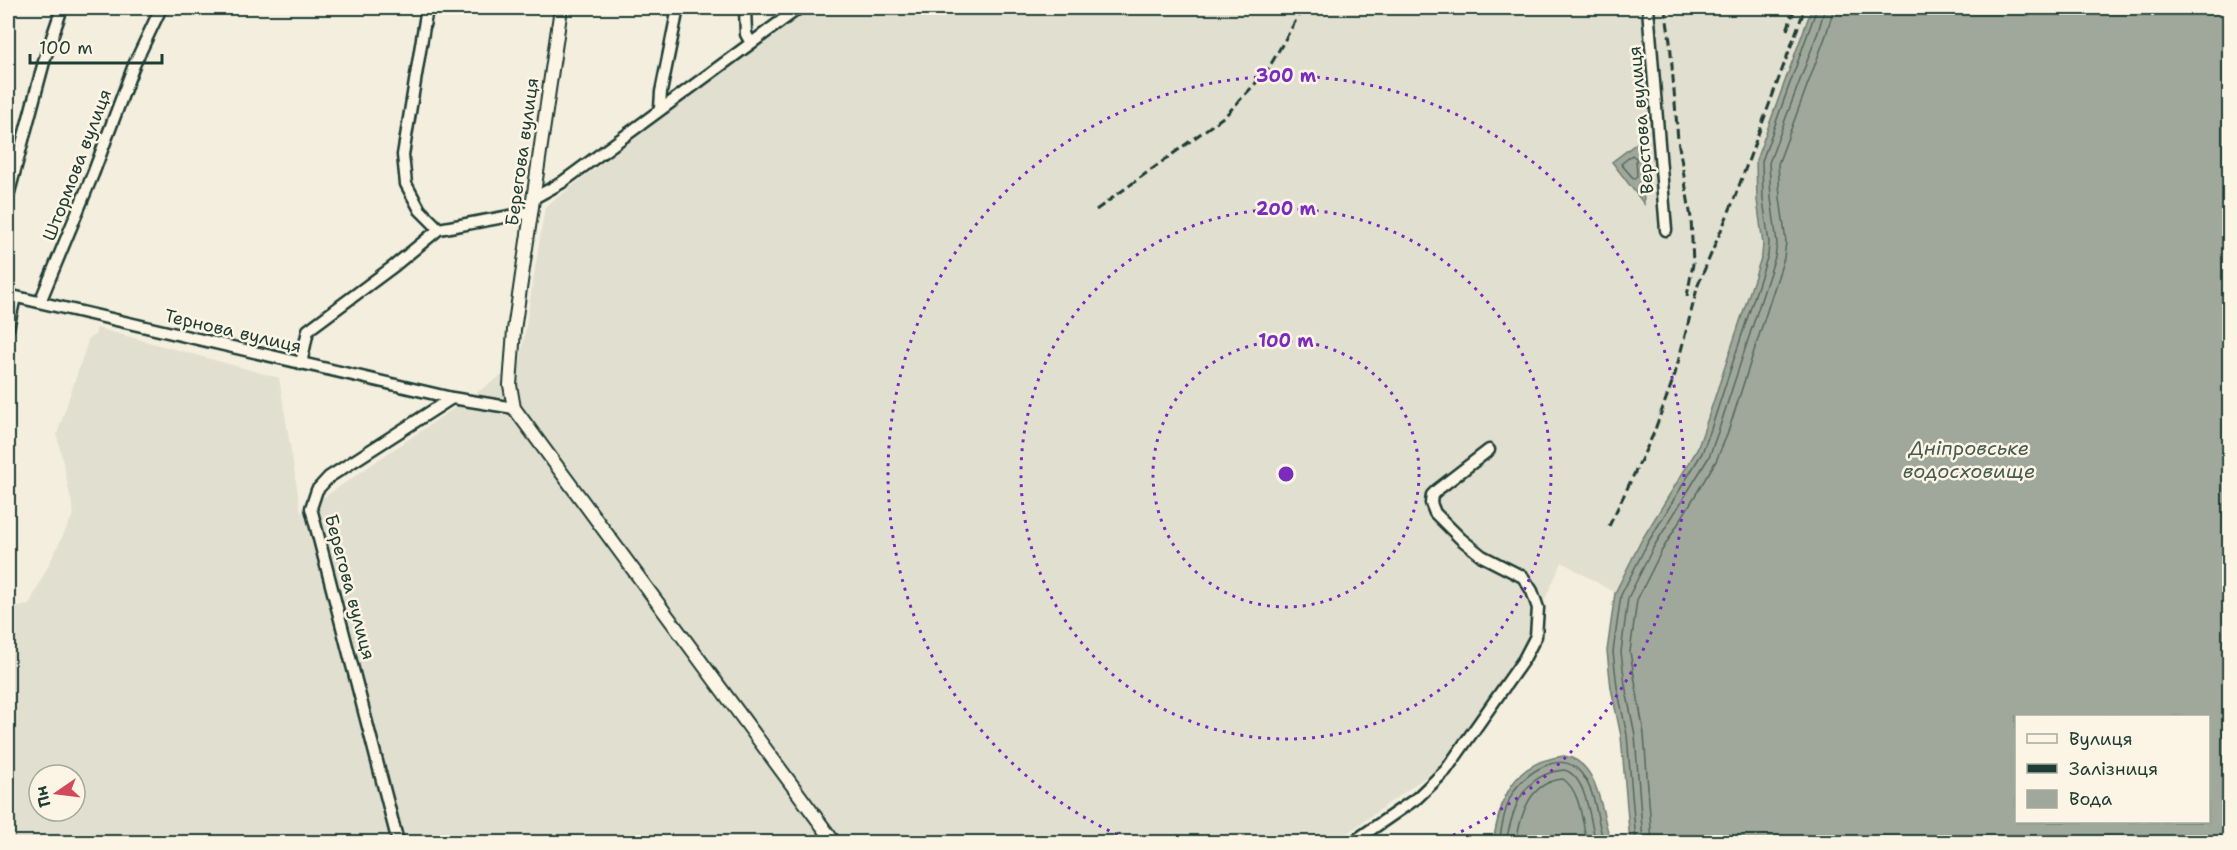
<svg xmlns="http://www.w3.org/2000/svg" width="2237" height="850" font-family="'Shantell Sans',sans-serif">
  <style>
    .built { fill: #e1dfd0; fill-rule: evenodd }
    .water { fill: #a0a89b; stroke: #6c7d72; stroke-width: 1.5; fill-rule: evenodd }
    .lines { fill: none; stroke-linecap: round; stroke-linejoin: round }
    .shore { stroke: #53685d; stroke-width: 1.5 }
    .minor-casing { stroke: #1f3d34; stroke-width: 15 }
    .tertiary-casing { stroke: #1f3d34; stroke-width: 16 }
    .minor { stroke: #fcf5e5; stroke-width: 10 }
    .tertiary { stroke: #fcf5e5; stroke-width: 12 }
    .rail { stroke: #1f3d34; stroke-width: 3; stroke-dasharray: 9 4.5; stroke-linecap: butt }
    .ring { fill: none; stroke: #7b2cbf; stroke-width: 3; stroke-dasharray: 3 6 }
    .labels { text-anchor: middle; dominant-baseline: central; stroke-width: 5; stroke-linejoin: round; paint-order: stroke }
    .street-label { font-size: 18px; fill: #1f3d34; stroke: #fcf5e5 }
    .water-label { font-size: 20px; font-style: italic; fill: #465d53; stroke: #fcf5e5 }
    .centre { fill: #7b2cbf; stroke: #fcf5e5; stroke-width: 3 }
    .ring-label { font-size: 18px; text-anchor: middle; font-weight: bold; fill: #7b2cbf; stroke: #fcf5e5; stroke-width: 5; stroke-linejoin: round; paint-order: stroke }
  </style>
  <rect width="100%" height="100%" fill="#f3eede"/>
  <filter id="ink" filterUnits="userSpaceOnUse"><feTurbulence type="fractalNoise" baseFrequency=".0167" numOctaves="2"/><feDisplacementMap in="SourceGraphic" scale="12" xChannelSelector="R" yChannelSelector="G"/><feConvolveMatrix kernelMatrix="1 2 1 2 8 2 1 2 1" color-interpolation-filters="sRGB"/></filter>
  <g filter="url(#ink)">
    <path class="built" d="M791 8H1812L1756 160 1757 200 1763 244 1762 255 1705 427 1697 450 1641 541 1615 593 1562 562 1513 668 1442 765 1335 842H8V609L29 605 74 513 57 435 89 338 95 335 97 328 279 378 301 513 520 363 545 207 775 31ZM39 775H75V811H39Z"/>
    <path class="water" d="M1812 8H2229V842H1630L1621 736 1611 688 1607 651 1615 593 1641 541 1697 450 1705 427 1762 255 1763 244 1757 200 1756 160ZM2016 716H2208V822H2016Z
      M1641 140 1644 204 1612 162Z
      M1564 756C1600 761 1601 815 1611 842H1493C1501 798 1512 762 1564 756Z"/>
    <g class="lines">
      <path class="shore" d="M1632 155 1636 158 1637 176 1634 179 1621 164Z
        M1499 842C1502 827 1504 808 1512 794 1524 773 1562 748 1581 773 1597 793 1596 819 1604 842
        M1506 842C1513 808 1522 774 1564 770 1587 775 1590 823 1596 842
        M1516 842C1521 814 1529 782 1563 779 1581 791 1582 823 1587 842
        M1636 842 1627 735 1617 687 1613 652 1621 595 1647 544 1702 453 1711 429 1768 255 1769 243 1763 199 1762 161 1817 8
        M1643 842 1635 735 1625 685 1621 652 1628 598 1653 548 1709 457 1718 432 1775 257 1777 243 1771 198 1769 163 1818 32 1825 8
        M1652 842 1644 734 1630 652 1637 600 1661 552 1716 461 1727 435 1784 258 1786 242 1780 198 1778 164 1826 35 1834 8"/>
      <defs>
        <path id="minor" d="M427 8 403 155 406 184 420 210 439 229
          M745 8 746 34 751 43
          M1648 8 1666 230
          M660 108 661 92 678 8
          M8 196 45 58 62 8
          M534 198 561 183 799 8
          M8 295 452 398
          M40 302 93 174 134 65 161 8
          M8 328 15 297
          M301 364 308 330 394 266 439 229 532 212
          M398 842 311 508 317 490 329 477 452 398 514 408
          M1353 842 1417 798 1446 770 1524 659 1536 636 1538 608 1532 591 1523 577 1482 556 1461 539 1435 513 1431 503 1432 495 1437 490 1489 450"/>
        <path id="tertiary" d="M561 8 514 330 510 385 514 408 834 842"/>
      </defs>
      <use href="#minor" class="minor-casing"/>
      <use href="#tertiary" class="tertiary-casing"/>
      <use href="#minor" class="minor"/>
      <use href="#tertiary" class="tertiary"/>
      <path class="rail" d="M1665 8 1670 41 1678 140 1691 218 1693 264 1687 296
        M1787 30 1795 8
        M1096 210 1226 115 1267 71 1303 8
        M1609 526 1653 435 1675 374 1698 285 1733 202 1805 8"/>
    </g>
  </g>
  <g class="ring">
    <circle cx="1286" cy="474" r="133"/>
    <circle cx="1286" cy="474" r="265"/>
    <path d="M1134 842A398 398 0 1 1 1438 842"/>
  </g>
  <g class="labels">
    <g class="street-label">
      <text transform="translate(1641 120) rotate(-95)">Верстова вулиця</text>
      <text transform="translate(522 152) rotate(-82)">Берегова вулиця</text>
      <text transform="translate(77 165) rotate(-69)">Штормова вулиця</text>
      <text transform="translate(233 331) rotate(13)">Тернова вулиця</text>
      <text transform="translate(350 587) rotate(75)">Берегова вулиця</text>
    </g>
    <g class="water-label">
      <text x="1969" y="448">Дніпровське<tspan x="1969" dy="23">водосховище</tspan></text>
    </g>
  </g>
  <circle cx="1286" cy="474" r="9" class="centre"/>
  <g class="ring-label">
    <text x="1286" y="82">300 m</text>
    <text x="1286" y="215">200 m</text>
    <text x="1286" y="347">100 m</text>
  </g>
  <rect width="2237" height="850" fill="none" stroke="#fcf5e5" stroke-width="30"/>
  <rect x="15" y="15" width="2207" height="820" fill="none" stroke="#1f3d34" stroke-width="2" filter="url(#ink)"/>
  <rect x="2015" y="715" width="195" height="108" fill="#fcf5e5" stroke="#a4ab9e" stroke-width="1.5"/>
  <rect x="2027" y="734" width="30" height="9" fill="#fcf5e5" stroke="#a4ab9e" stroke-width="1.5"/>
  <text x="2069" y="745" font-size="18" fill="#1f3d34">Вулиця</text>
  <rect x="2027" y="764" width="30" height="9" fill="#1f3d34" stroke="#a4ab9e" stroke-width="1.5"/>
  <text x="2069" y="775" font-size="18" fill="#1f3d34">Залізниця</text>
  <rect x="2027" y="790" width="30" height="18" fill="#a0a89b" stroke="#a4ab9e" stroke-width="1.5"/>
  <text x="2069" y="805" font-size="18" fill="#1f3d34">Вода</text>
  <g transform="translate(57 793) rotate(256)"><circle r="28" fill="#fcf5e5" stroke="#a4ab9e" stroke-width="1.5"/>
  <path d="M0-4.5L10 22L0 15L-10 22Z" fill="#d1495b"/>
  <text y="-9" font-size="16" font-weight="bold" text-anchor="middle" fill="#1f3d34">Пн</text>
  </g>
  <path d="M30 54v9h132v-9" fill="none" stroke="#1f3d34" stroke-width="3"/>
  <text x="39" y="54" font-size="18" fill="#1f3d34" stroke="#fcf5e5" stroke-width="4.5" paint-order="stroke">100 m</text>
</svg>
